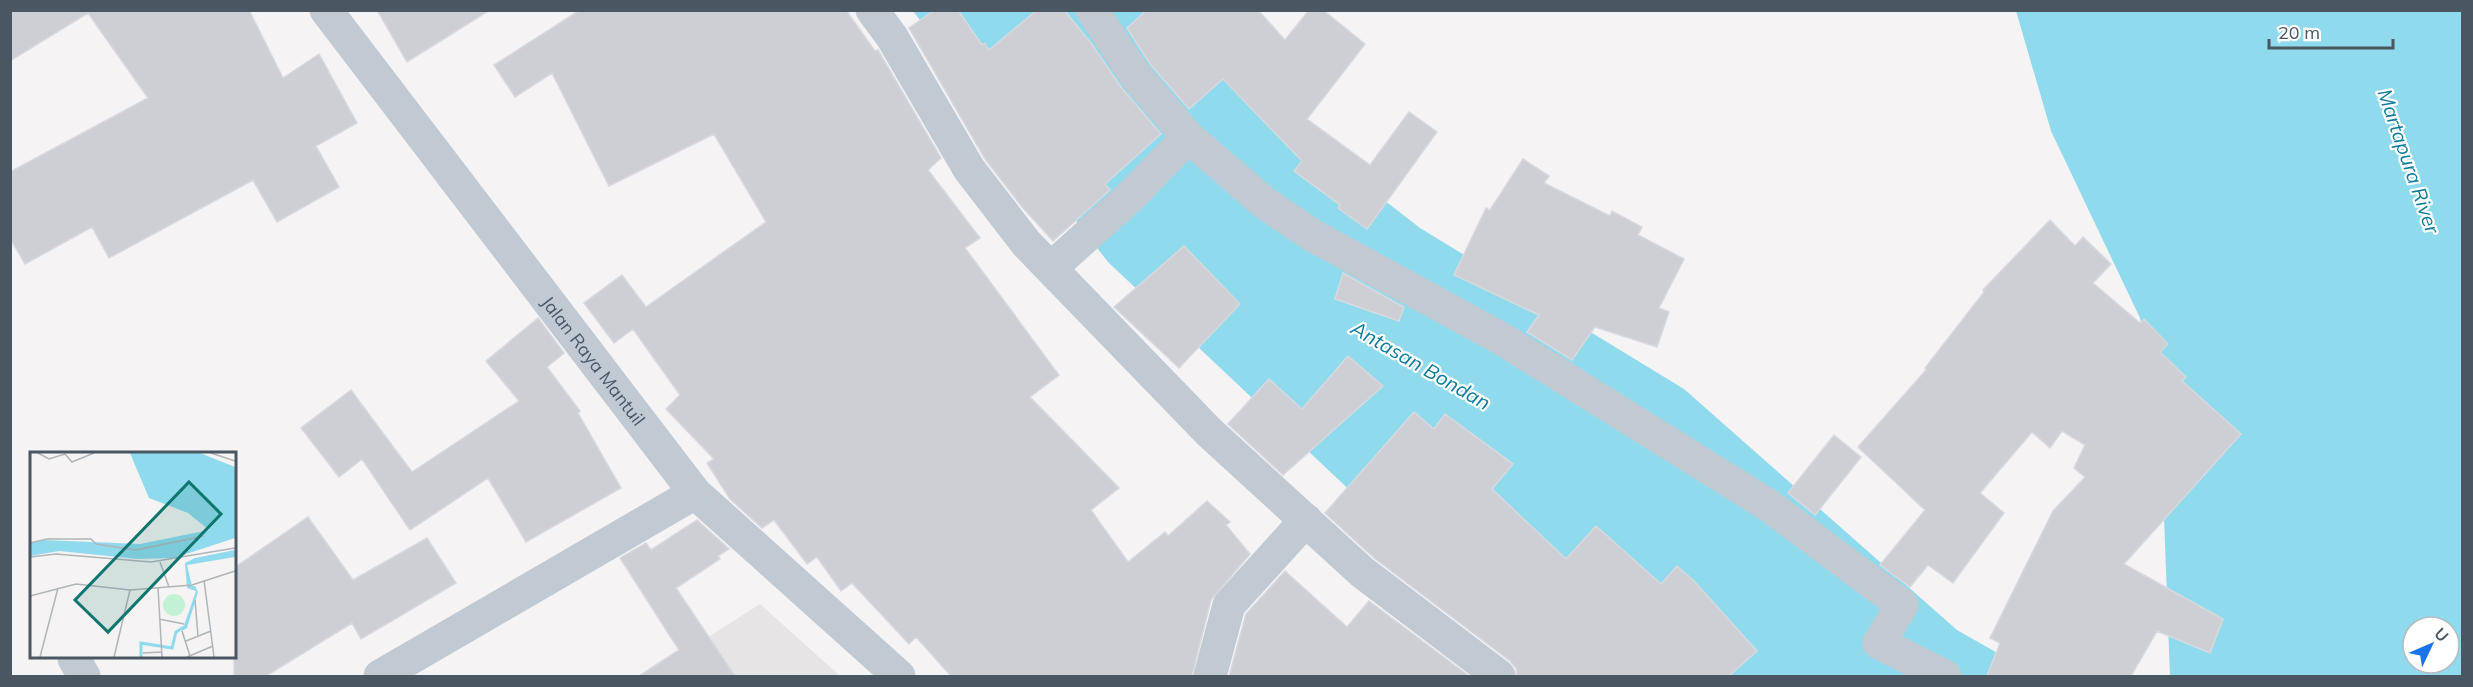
<svg xmlns="http://www.w3.org/2000/svg" width="2473" height="687" font-family="Mulish,sans-serif">
  <style>
    .education { fill: #e6e4e5 }
    .water { fill: #90daee; fill-rule: evenodd }
    .building { fill: #cdcfd5; stroke: #d7d9de; stroke-width: 1.5 }
    .lines { fill: none; stroke-linecap: round; stroke-linejoin: round }
    .minor { stroke: #c1cad2; stroke-width: 33 }
    .labels { text-anchor: middle; dominant-baseline: central; stroke-width: 4.5; stroke-linejoin: round; paint-order: stroke }
    .street-label { font-size: 18px; fill: #4a5661; stroke: #fff }
    .water-label { font-size: 20px; font-style: italic; fill: #0c7c9b; stroke: #fff }
    .inset-river { fill: none; stroke: #90daee; stroke-width: 3 }
    .inset-road { fill: none; stroke: #b1b4b9; stroke-width: 1.5 }
    .view { fill: #0f766e; fill-opacity: 0.15; stroke: #0f766e; stroke-width: 3 }
    .inset-edge { fill: none; stroke: #4a5661; stroke-width: 3 }
  </style>
  <rect width="100%" height="100%" fill="#f5f3f3"/>
  <path class="education" d="M760 604 840 676H647Z"/>
  <path class="water" d="M913 11H1185L1291 128 1420 228 1684 389 1957 630 2038 676H1568L1502 634 1108 262Z
    M2016 11H2462V676H2170L2162 464 2140 318 2051 131ZM2413 627H2449V663H2413Z"/>
  <path class="building" d="M10 10H249L283 78 319 54 357 123 316 146 339 187 277 222 253 180 109 258 92 227 25 264 10 238V172L148 98 88 13 10 61Z
    M377 10H490L407 62Z
    M580 10H846L875 51 878 50 941 158 928 170 980 238 965 248 1059 375 1030 397 1119 488 1091 510 1128 562 1165 532 1168 536 1207 501 1230 522 1226 525 1250 554 1211 600 1192 676H951L916 637 909 644 852 583 841 591 817 557 807 564 774 520 762 528 730 499 707 463 714 459 666 409 680 395 633 329 614 343 584 303 622 275 646 307 766 222 714 134 609 186 552 73 515 97 494 65Z
    M935 10H958L982 45 985 43 989 50 1037 10H1064L1091 43 1121 87 1161 134 1105 184 1110 190 1053 241 1022 207 985 159 909 28Z
    M1147 10H1258L1285 40 1309 10H1323L1365 44 1307 119 1370 165 1409 112 1437 132 1367 229 1338 208 1340 205 1294 171 1302 161 1223 79 1189 109 1150 64 1127 28Z
    M1523 159 1549 176 1544 183 1610 216 1612 211 1642 227 1638 235 1684 259 1659 308 1669 312 1657 347 1595 327 1572 360 1527 332 1539 315 1454 275 1486 208 1490 210Z
    M2050 220 2075 246 2083 237 2111 264 2093 283 2140 323 2144 319 2168 344 2160 352 2186 377 2182 381 2241 434 2124 564 2223 619 2210 653 2157 631 2131 676H1987L2000 643 1990 638 2053 511 2085 477 2074 468 2085 445 2062 431 2050 448 2032 432 1980 493 2004 513 1953 583 1928 565 1910 587 1880 565 1925 510 1858 447 1926 370 1925 368 1984 292 1983 290Z
    M1184 246 1240 304 1179 368 1114 307Z
    M1343 273 1404 307 1399 321 1335 299Z
    M538 318 564 353 547 367 580 411 578 413 621 488 526 542 488 478 410 530 362 459 339 477 301 428 351 390 412 472 519 401 486 361Z
    M1348 356 1383 386 1283 475 1228 424 1269 379 1302 409Z
    M1414 412 1434 429 1445 414 1513 464 1492 489 1566 559 1596 526 1661 584 1677 566 1694 581 1757 651 1729 676H1517L1516 668 1510 661 1374 558 1325 513Z
    M1834 435 1861 457 1815 515 1788 493Z
    M308 517 353 580 427 538 456 583 361 639 352 623 266 676H234V568Z
    M697 520 729 549 718 556 720 559 676 588 735 676H639L679 650 620 558 646 543 651 550Z
    M1285 571 1347 627 1369 601 1469 676H1229L1246 614Z"/>
  <g class="lines">
    <g class="minor">
      <path id="s1" d="M326 10 695 493 899 676"/>
      <path d="M872 10 892 37 969 169 1026 243 1209 432 1362 572 1499 676"/>
      <path d="M1092 10 1135 75 1188 137 1266 204 1312 235 1502 339 1768 505 1902 605 1879 643 1945 676"/>
      <path d="M1051 268 1129 198 1188 137"/>
      <path d="M74 659 84 676"/>
      <path d="M380 676 695 493"/>
      <path d="M1210 676 1229 605 1306 520"/>
    </g>
  </g>
  <g class="labels">
    <g class="street-label">
      <text stroke="none"><textPath href="#s1" startOffset="441">Jalan Raya Mantuil</textPath></text>
    </g>
    <g class="water-label">
      <text transform="translate(2409 161) rotate(71)">Martapura River</text>
      <text transform="translate(1421 365) rotate(30)">Antasan Bondan</text>
    </g>
  </g>
  <g transform="translate(30 452)">
    <rect width="206" height="206" fill="#f5f3f3"/>
    <path d="M133 153a11 11 0 1 1 22 0a11 11 0 1 1-22 0Z" fill="#c3f1d5"/>
    <path d="M100 1H170L205 15V86L144 106 108 107 29 99 0 104V91L13 88 110 92 179 78 158 61 119 46ZM205 98V105L157 113 162 134H165L168 140 157 176 152 179 166 139 157 136 155 111 165 106Z" fill="#90daee"/>
    <path class="inset-river" d="M111 205V191L142 196 146 180 156 174"/>
    <path class="inset-road" d="M8 1 19 7 35 2 42 10 64 1M181 1 205 9M0 91 17 87H61L66 92 106 98 174 84M0 105 26 102 121 110 205 96M130 110 139 135M174 128 184 205M128 136 132 205M0 144 46 132 100 138 162 133 205 119M165 148 168 184M129 167 154 172M152 179 160 204M156 189 181 179M113 201 132 200M10 205 28 136M84 205 100 138M157 205 183 194"/>
    <path class="view" d="M159 30 191 62 78 180 45 148Z"/>
    <rect width="206" height="206" class="inset-edge"/>
  </g>
  <rect width="2473" height="687" fill="none" stroke="#4a5661" stroke-width="24"/>
  <g transform="translate(2431 645) rotate(46)"><circle r="28" fill="#ffffff" stroke="#b7bbc0" stroke-width="1.5"/>
  <path d="M0-4.5L10 22L0 15L-10 22Z" fill="#1a73e8"/>
  <text y="-9" font-size="16" font-weight="bold" text-anchor="middle" fill="#4a5661">U</text>
  </g>
  <path d="M2269 39v9h124v-9" fill="none" stroke="#4a5661" stroke-width="3"/>
  <text x="2278" y="39" font-size="18" fill="#4a5661" stroke="#ffffff" stroke-width="4.5" paint-order="stroke">20 m</text>
</svg>
